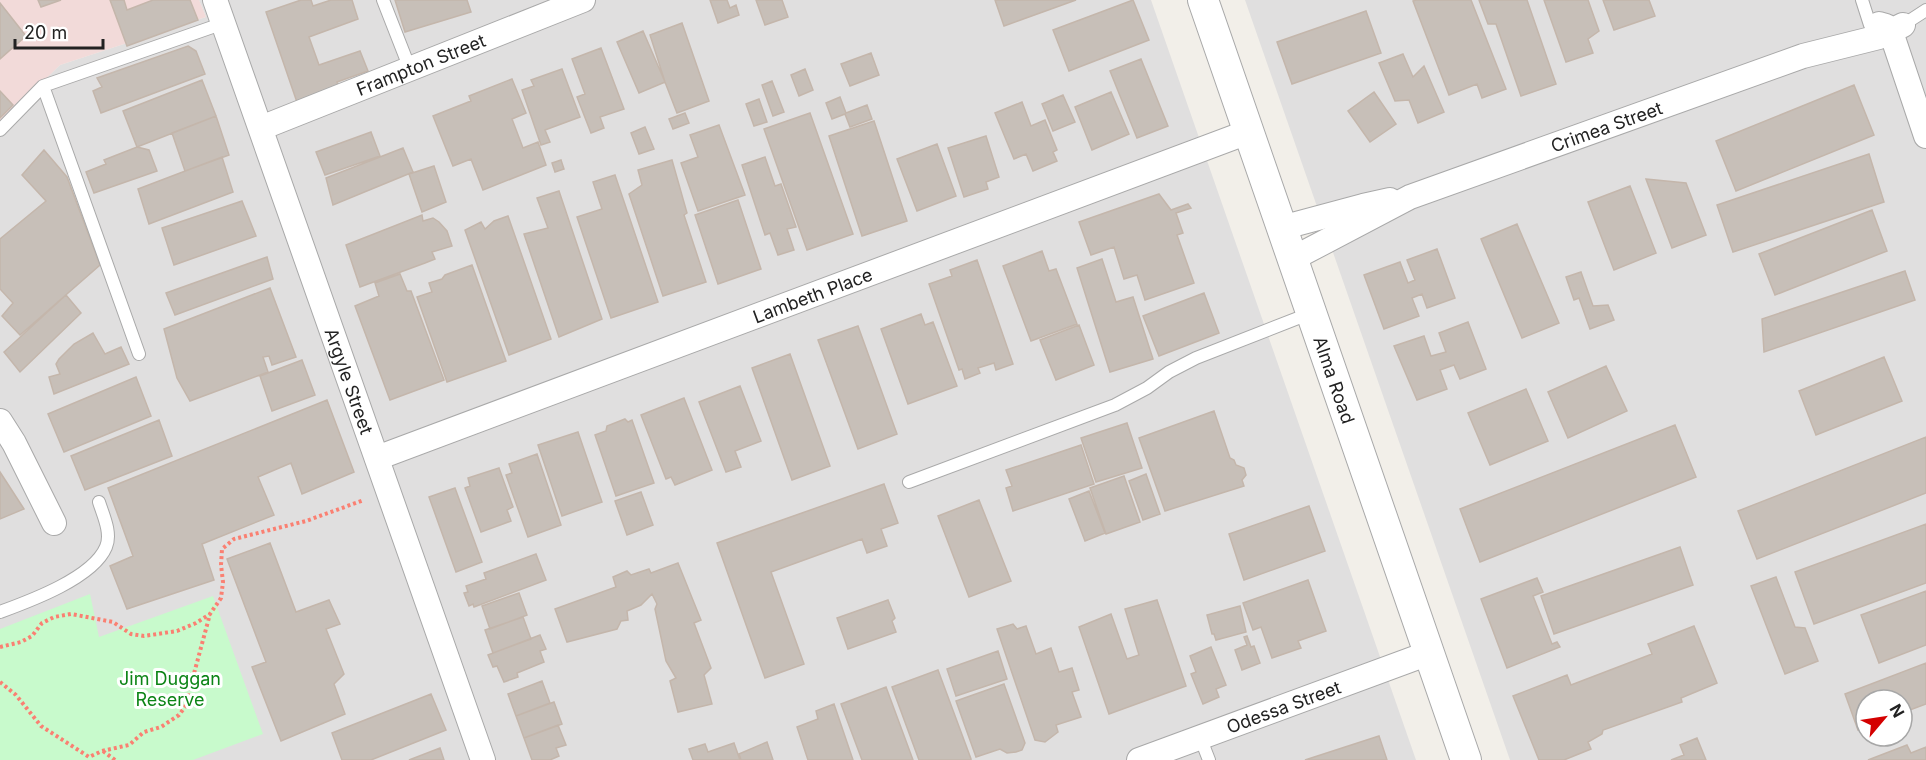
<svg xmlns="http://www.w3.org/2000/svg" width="1926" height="760" font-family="Inter,sans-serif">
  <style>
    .residential { fill: #e0dfdf; fill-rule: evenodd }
    .commercial { fill: #f2dad9 }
    .park { fill: #c8facc }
    .building { fill: #c7bfb8; stroke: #c4b6ab; stroke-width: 1.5 }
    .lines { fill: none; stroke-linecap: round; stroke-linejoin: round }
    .service-casing { stroke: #a9a9a9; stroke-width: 14 }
    .minor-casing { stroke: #a9a9a9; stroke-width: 26 }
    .tertiary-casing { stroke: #a9a9a9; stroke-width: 32 }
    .path { stroke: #fa8072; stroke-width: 4; stroke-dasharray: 3 3; stroke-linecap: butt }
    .service { stroke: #fff; stroke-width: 12 }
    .minor { stroke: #fff; stroke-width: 24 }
    .tertiary { stroke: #fff; stroke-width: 30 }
    .labels { text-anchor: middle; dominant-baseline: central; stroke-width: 6; stroke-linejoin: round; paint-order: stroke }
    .street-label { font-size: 18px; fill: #222; stroke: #fff }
    .park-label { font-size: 18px; fill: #0c8416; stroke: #fff }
  </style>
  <rect width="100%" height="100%" fill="#f2efe9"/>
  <path class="residential" d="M199 0H1151L1416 760H0V123L60 65 206 17Z
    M1245 0H1926V760H1510ZM1866 700H1902V736H1866Z"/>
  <path class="commercial" d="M0 0H199L206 17 60 65 0 123Z"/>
  <path class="park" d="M90 594 99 637 213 596 263 734 193 760H0V629Z"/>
  <path class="building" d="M38 0H61L41 7Z
    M110 0H124L127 10 153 0H190L198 20 127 46Z
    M301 0H311L313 6 331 0H352L358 19 309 37 319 65 360 51 368 71 337 82 341 93 299 108 266 12Z
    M395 0H467L471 12 405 32Z
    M710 0H727L730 8 736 5 739 15 718 23Z
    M756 0H782L788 17 765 25Z
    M995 0H1076L1004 26Z
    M1133 0 1149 40 1069 71 1053 30Z
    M1416 0H1471L1506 89 1482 98 1477 84 1449 95 1413 1Z
    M1479 0H1527L1556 84 1521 96 1496 24H1488Z
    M1544 0H1588L1599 31 1588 39 1593 53 1566 62Z
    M1603 0H1649L1655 16 1614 30Z
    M0 3 26 36 0 59Z
    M1366 11 1381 53 1292 84 1277 42Z
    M682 23 709 101 677 113 665 82 650 35Z
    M643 31 665 82 639 93 617 42Z
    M188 46 196 51 205 74 101 113 93 91 102 87 97 78Z
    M601 48 624 109 600 117 604 128 591 133 577 97 585 94 572 59Z
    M871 53 879 75 850 86 841 64Z
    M1403 54 1413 77 1424 66 1444 112 1418 123 1409 100 1395 101 1379 63Z
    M1141 59 1168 126 1137 138 1110 71Z
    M562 69 580 117 545 130 550 142 541 145 522 90 534 86 531 80Z
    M805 69 813 90 799 96 791 75Z
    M512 79 526 113 512 119 523 148 538 142 546 165 483 190 471 159 453 166 433 116 471 101 469 96Z
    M202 80 216 116 137 147 123 111Z
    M772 81 784 112 773 116 762 85Z
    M1854 85 1874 135 1736 191 1716 141Z
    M0 91 13 105 0 118Z
    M1111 92 1129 134 1092 150 1075 107Z
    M1374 92 1396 124 1370 142 1348 111Z
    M1063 95 1075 122 1053 131 1042 104Z
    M840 97 846 113 867 105 872 119 850 127 845 114 832 119 826 103Z
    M759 99 767 122 754 126 746 104Z
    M1022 102 1031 126 1045 120 1057 150 1053 152 1057 161 1033 171 1026 154 1014 159 995 113Z
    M685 113 689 123 673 129 669 119Z
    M810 113 853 234 807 250 764 129Z
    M216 116 229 155 185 171 172 133Z
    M874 121 907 221 862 236 829 136Z
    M719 125 745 195 698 211 681 163 698 157 690 135Z
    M645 127 654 149 639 154 631 133Z
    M371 132 380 156 325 175 316 152Z
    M986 136 999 177 986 182 988 189 964 197 948 148Z
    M937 144 956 196 917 211 897 159Z
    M137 147 149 150 157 171 94 193 86 172 106 164 104 160Z
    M403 148 413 172 333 205 326 178Z
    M44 150 67 177 100 265 20 335 2 316 13 303 0 289V239L46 201 22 175Z
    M1869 154 1884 202 1733 252 1717 205Z
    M222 157 233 192 149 224 138 189Z
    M765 157 775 186 781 184 796 227 787 229 794 250 778 255 770 233 765 235 742 165Z
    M561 160 564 169 555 172 552 163Z
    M672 160 687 213 684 215 706 282 663 296 629 194 642 185 638 170Z
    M434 166 446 202 422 212 409 174Z
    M615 175 658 302 611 318 577 217 602 209 593 182Z
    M1646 179 1686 183 1706 235 1672 248Z
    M1630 186 1656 253 1614 270 1588 202Z
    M559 191 602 319 559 337 524 234 548 228 537 198Z
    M1159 194 1171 210 1188 204 1191 208 1176 213 1183 233 1177 235 1194 283 1145 300 1137 275 1124 279 1114 247 1091 255 1079 222Z
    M738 200 761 269 718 284 695 215Z
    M242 201 256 236 174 265 162 228Z
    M1872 210 1887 251 1775 295 1759 254Z
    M422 215 423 221 433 218 439 222 447 231 452 246 432 252 435 259 425 263 360 287 346 245Z
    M508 216 551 339 509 355 465 230 481 222 485 229 494 221Z
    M1517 224 1559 323 1522 338 1481 239Z
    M1437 249 1455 298 1427 308 1422 294 1412 298 1419 316 1384 329 1364 275 1400 262 1408 283 1415 280 1407 260Z
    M1042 251 1049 271 1056 269 1077 324 1031 341 1003 266Z
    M267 257 273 279 175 315 166 293Z
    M1102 259 1116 302 1133 297 1153 359 1110 372 1077 268Z
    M977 260 1013 364 996 370 994 363 978 368 980 373 965 379 962 369 959 370 929 284 952 276 950 270Z
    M472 265 506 361 447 382 417 297 432 292 429 283 442 279 445 275Z
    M1905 271 1915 300 1764 352 1762 319Z
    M1581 272 1593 306 1608 305 1614 320 1590 329 1579 298 1574 300 1566 277Z
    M400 274 407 291H411L444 380 390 400 355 306 379 296 375 283Z
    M270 288 296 357 272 365 269 356 263 357 268 372 190 401 177 378 164 329Z
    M1204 293 1219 333 1159 356 1143 316Z
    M66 295 81 313 20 372 4 352Z
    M921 314 925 325 933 322 957 386 908 404 881 329Z
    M1468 322 1486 369 1460 379 1454 365 1440 370 1447 389 1417 400 1394 346 1424 336 1431 356 1446 352 1439 333Z
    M1079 325 1094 365 1056 380 1040 340Z
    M858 326 897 434 858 449 818 340Z
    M93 333 105 354 121 347 129 364 54 394 49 377 60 374 56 364 59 359 74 344Z
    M790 354 830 466 792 480 752 368Z
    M1884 357 1902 401 1816 435 1799 391Z
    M302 360 315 395 272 411 260 376Z
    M1606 366 1627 411 1568 438 1548 392Z
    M136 377 151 416 64 452 48 414Z
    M740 386 761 441 735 451 741 467 726 472 699 402Z
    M1526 389 1548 441 1490 465 1468 413Z
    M684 398 712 470 675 485 671 477 666 479 641 415Z
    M327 400 354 472 302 494 291 463 258 477 274 515 202 544 214 580 127 609 110 566 133 556 108 488Z
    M1214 411 1230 458 1234 460 1236 465 1244 468 1246 475 1242 480 1244 486 1165 511 1139 438Z
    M625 419 628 422 632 420 654 483 616 496 595 435 606 431 607 426Z
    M159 420 172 456 85 490 71 456Z
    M1127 423 1142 468 1096 482 1081 438Z
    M1675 425 1696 477 1480 562 1460 509Z
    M578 432 602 502 562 516 538 445Z
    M1926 437V493L1757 559 1738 511Z
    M1081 445 1094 484 1013 511 1006 488 1012 486 1006 470Z
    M537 454 561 525 528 537 506 475 512 473 509 464Z
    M499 468 513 507 507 510 511 521 481 532 465 488 470 486 468 478Z
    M0 472 24 509 0 519Z
    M1146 474 1160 514 1143 520 1129 481Z
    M1124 476 1140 522 1106 534 1090 488Z
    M884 484 898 523 881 529 887 546 867 553 862 539 771 572 804 664 765 678 717 543Z
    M455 488 482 562 456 572 429 497Z
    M1089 491 1105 533 1085 541 1069 499Z
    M641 492 653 525 627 535 615 501Z
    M979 500 1011 581 969 597 938 516Z
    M1309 506 1325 551 1244 580 1229 534Z
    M1926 524V583L1814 624 1795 572Z
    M270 543 296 612 329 600 340 624 326 629 344 674 334 684 345 714 281 741 252 667 266 662 227 559Z
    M1680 547 1693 585 1554 634 1541 596Z
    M536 554 546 580 474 607 473 604 469 606 464 593 468 592 466 586 486 579 484 573Z
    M678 563 701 620 694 623 711 668 704 675 712 704 678 712 670 681 676 678 666 661 655 609 657 604 652 594 641 605 627 611 628 620 621 621 617 629 567 642 555 609 616 587 613 577 627 571 631 575 649 569 651 573Z
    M1776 577 1795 627 1805 628 1818 661 1785 674 1751 586Z
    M1537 578 1543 592 1533 596 1552 644 1557 642 1560 647 1507 668 1481 599Z
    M1308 580 1326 631 1298 641 1301 648 1272 658 1261 627 1253 630 1243 603Z
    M1926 591V645L1879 663 1861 615Z
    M519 593 527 615 490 629 482 606Z
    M888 600 895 618 892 621 896 632 848 649 837 618Z
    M1157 600 1186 686 1109 714 1079 627 1111 614 1127 659 1139 655 1125 609Z
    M1240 606 1246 632 1216 640 1214 634H1212L1207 615Z
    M523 617 531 639 493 653 485 630Z
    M1013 624 1017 629 1026 626 1036 654 1051 648 1059 672 1072 668 1079 690 1072 692 1081 717 1056 725 1058 732 1045 742 1035 740 997 629Z
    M1694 626 1717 683 1681 698 1682 702 1603 730 1602 734 1588 742 1591 749 1564 760H1539L1513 696 1567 675 1571 685 1652 654 1648 644Z
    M540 635 546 649 540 651 544 662 517 673 518 677 504 682 497 666 493 667 488 655Z
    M1247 636 1251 647 1254 646 1260 663 1242 670 1235 650 1247 645 1244 637Z
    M1211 647 1226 685 1216 689 1219 697 1203 704 1191 674 1196 672 1190 656Z
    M998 651 1007 679 956 696 947 669Z
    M1926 663V704L1902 713V700H1866V727L1858 730 1845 694Z
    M938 670 971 759V760H919L892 687Z
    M542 681 550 703 516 716 508 694Z
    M1004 684 1025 743 1022 750 1016 752 1007 753 1000 749 976 757 956 701Z
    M886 687 913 760H862L841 704Z
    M431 694 446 730 371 760H342L332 733Z
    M554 702 562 724 524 738 516 716Z
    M834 704 853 760H808L797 727 818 719 816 711Z
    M558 725 566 745 556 748 559 756 550 760H532L524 738Z
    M1379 736 1387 760H1305Z
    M1697 738 1706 760H1671L1684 755 1680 745Z
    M767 742 773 760H741L739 754Z
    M734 743 740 760H693L689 749 705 744 708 752Z
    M1907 745 1911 753 1926 747V760H1868Z
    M440 748 444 760H409Z"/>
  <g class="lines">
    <defs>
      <path id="service" d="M383 0 410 69
        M1862 0 1870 25
        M1903 25 1926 10
        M43 86 139 354
        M0 130 43 86 224 23
        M909 482 1115 405 1147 388 1169 372 1196 358 1311 313
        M0 612C30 601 93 578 106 547 112 533 103 515 99 502
        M1200 737 1209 760"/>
      <g id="minor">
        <path id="s1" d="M215 0 483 760"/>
        <path d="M1879 24 1886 26 1891 32 1926 136"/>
        <path id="s2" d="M261 128 583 0"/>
        <path d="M1281 228 1363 206 1390 200"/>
        <path id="s3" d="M1292 259 1410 197 1803 56 1879 37 1903 25"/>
        <path d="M0 421 14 443 54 523"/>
        <path id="s4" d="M377 458 1248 132"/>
        <path id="s5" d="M1139 760 1429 653"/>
      </g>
      <g id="tertiary">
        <path id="s6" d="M1203 0 1466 760"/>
      </g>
    </defs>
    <use href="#service" class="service-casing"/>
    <use href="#minor" class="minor-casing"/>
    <use href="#tertiary" class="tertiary-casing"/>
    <path class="path" d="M0 647 21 642 32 636 42 623 54 617 71 614 113 622 131 634 144 636 177 631 196 623 210 614 221 598 223 582 221 565 222 549 234 539 306 521 364 500
      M0 682 16 695 41 726 89 757 102 751 129 745 144 732 161 727 179 715 185 707 210 614
      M103 751 115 760"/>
    <use href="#service" class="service"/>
    <use href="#minor" class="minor"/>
    <use href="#tertiary" class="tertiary"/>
  </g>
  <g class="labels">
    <g class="street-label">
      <text stroke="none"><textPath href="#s2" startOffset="172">Frampton Street</textPath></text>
      <text stroke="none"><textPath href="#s3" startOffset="342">Crimea Street</textPath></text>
      <text stroke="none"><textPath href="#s4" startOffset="465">Lambeth Place</textPath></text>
      <text stroke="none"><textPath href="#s1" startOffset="404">Argyle Street</textPath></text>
      <text stroke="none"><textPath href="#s6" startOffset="402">Alma Road</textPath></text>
      <text stroke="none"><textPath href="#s5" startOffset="154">Odessa Street</textPath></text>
    </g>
    <g class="park-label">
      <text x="170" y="678">Jim Duggan<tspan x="170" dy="21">Reserve</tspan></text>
    </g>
  </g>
  <g transform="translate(1884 718) rotate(61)"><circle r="28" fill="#ffffff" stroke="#a7a7a7" stroke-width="1.5"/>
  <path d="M0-4.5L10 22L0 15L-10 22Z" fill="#d40000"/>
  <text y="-9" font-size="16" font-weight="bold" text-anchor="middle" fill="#222222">N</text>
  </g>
  <path d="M15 39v9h88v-9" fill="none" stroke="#222222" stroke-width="3"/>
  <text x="24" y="39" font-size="18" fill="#222222" stroke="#ffffff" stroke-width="4.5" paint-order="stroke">20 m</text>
</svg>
